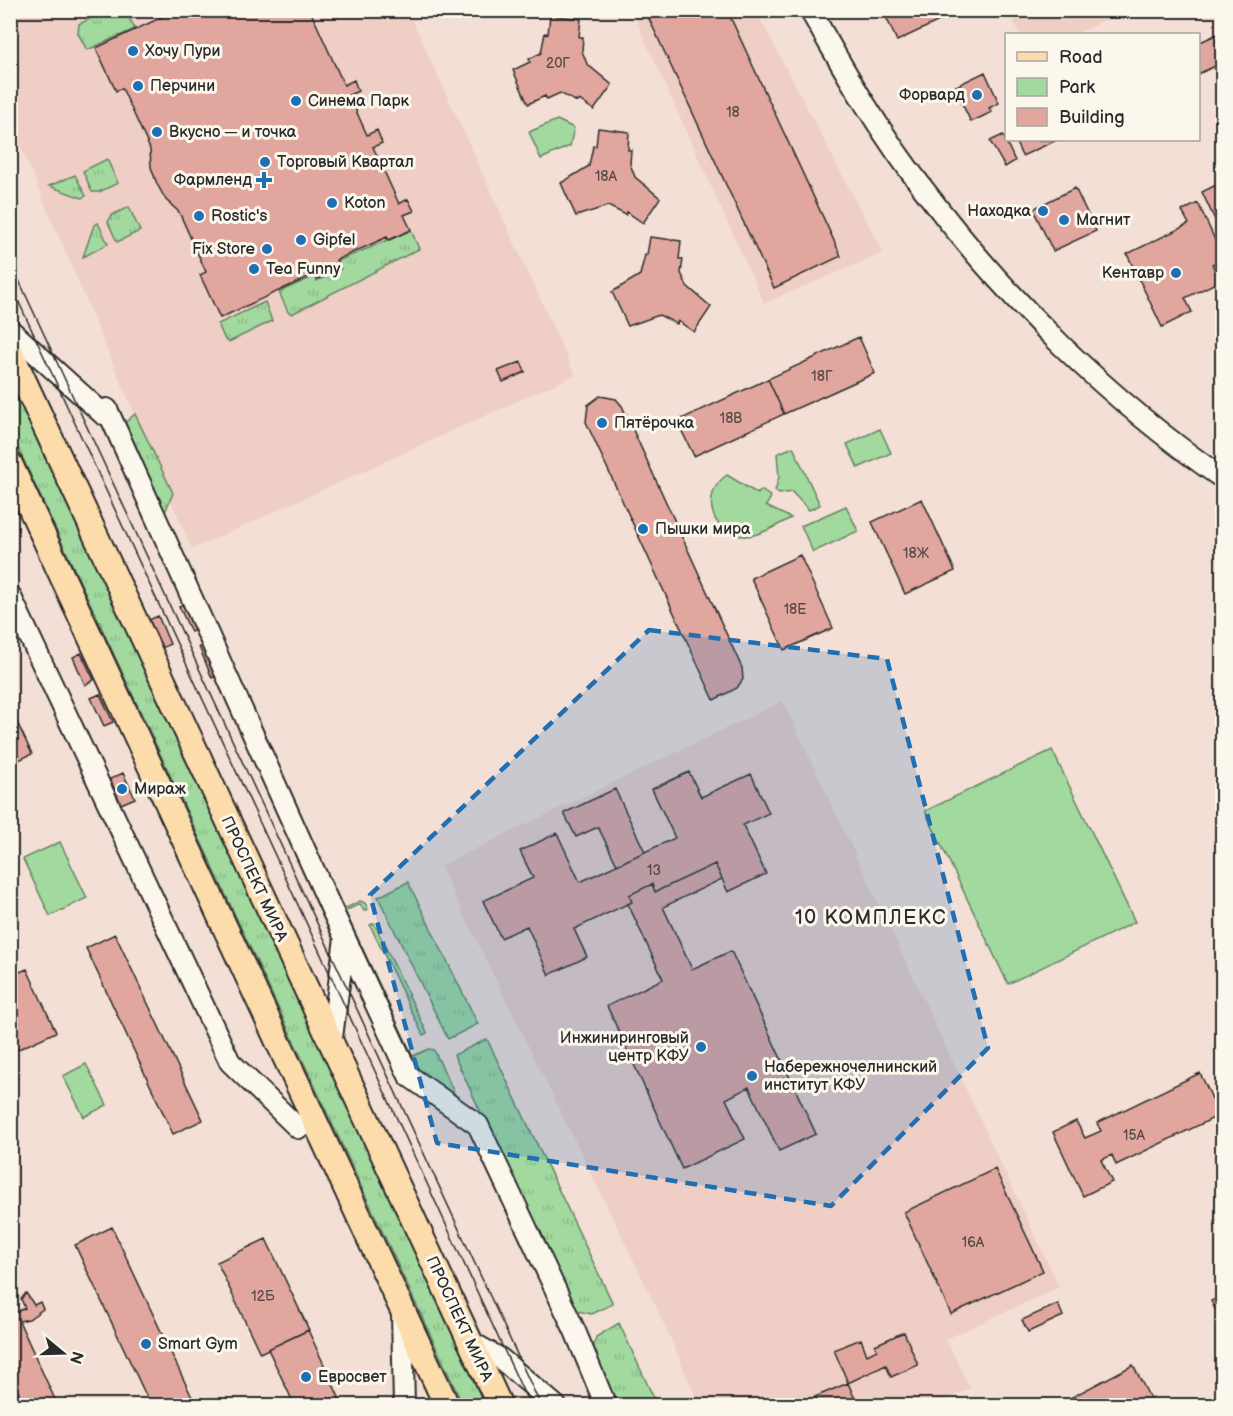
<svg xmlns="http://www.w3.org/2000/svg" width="1233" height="1416" font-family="'Balsamiq Sans',sans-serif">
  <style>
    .built { fill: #eecec5 }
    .grass { fill: url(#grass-tufts); stroke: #668264; stroke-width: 1.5 }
    .park { fill: #a1d99e; stroke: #668264; stroke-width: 1.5 }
    .building { fill: #e1a79f; stroke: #2b2b2b; stroke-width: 1.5 }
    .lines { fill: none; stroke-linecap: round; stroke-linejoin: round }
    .minor-casing { stroke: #2b2b2b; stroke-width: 24 }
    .major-casing { stroke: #2b2b2b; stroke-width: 28 }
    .minor { stroke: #fbf7ec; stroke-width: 20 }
    .major { stroke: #fddcac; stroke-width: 24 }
    .tram { stroke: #2b2b2b; stroke-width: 1.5 }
    .marked { fill: #1f6fb2; fill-opacity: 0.2; stroke: #1f6fb2; stroke-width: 4.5; stroke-dasharray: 12 8; stroke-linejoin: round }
    .poi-dot { fill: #1f6fb2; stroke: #fbf7ec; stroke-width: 2 }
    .labels { text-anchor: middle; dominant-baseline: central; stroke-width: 6; stroke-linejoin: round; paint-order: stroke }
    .number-label { font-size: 14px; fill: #584a48 }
    .poi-label { font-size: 16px; fill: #2b2b2b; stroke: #fbf7ec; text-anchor: start }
    .street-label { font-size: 16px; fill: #2b2b2b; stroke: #fbf7ec }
    .quarter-label { font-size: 20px; letter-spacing: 1.5px; fill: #2b2b2b; stroke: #fbf7ec }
  </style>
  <defs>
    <pattern id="grass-tufts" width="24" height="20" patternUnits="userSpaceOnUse" patternTransform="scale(1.5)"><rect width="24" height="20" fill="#a1d99e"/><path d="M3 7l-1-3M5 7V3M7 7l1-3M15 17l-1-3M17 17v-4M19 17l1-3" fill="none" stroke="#8bba88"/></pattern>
  </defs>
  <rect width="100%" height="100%" fill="#f3dfd5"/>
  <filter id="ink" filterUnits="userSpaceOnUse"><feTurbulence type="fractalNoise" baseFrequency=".0167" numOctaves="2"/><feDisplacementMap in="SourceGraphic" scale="12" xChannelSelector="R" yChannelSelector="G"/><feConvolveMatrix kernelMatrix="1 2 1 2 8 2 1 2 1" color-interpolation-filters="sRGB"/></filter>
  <g filter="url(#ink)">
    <path class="built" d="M10 11H408L575 375 192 549 11 124Z
      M632 11H756L883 253 764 303Z
      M1009 11H1125L1075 34H1020Z
      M783 701 1059 1287 946 1339 970 1388 937 1405H700L656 1306 440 866Z"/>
    <path class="grass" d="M109 10 126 11 135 29 87 50 78 33 79 24Z
      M107 159 118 183 99 192H92L83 171Z
      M75 175 86 196 82 198 49 186Z
      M129 207 140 231 117 242 108 222 112 215Z
      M98 223 108 244 83 257 94 225Z
      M411 230 419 249 292 314 288 312 279 292 315 276 317 281 341 269 338 261Z
      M265 302 272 321 229 342 225 340 218 324Z
      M10 379 488 1405H463L11 433Z
      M135 414 173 493 163 517 124 429 125 423Z
      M408 882 478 1024 448 1039 378 897Z
      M360 901 365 903 368 909 364 911 360 904 345 911 413 1056 429 1049 434 1050 459 1103 412 1067 341 917 344 909Z
      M374 923 427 1033 423 1035 370 925Z
      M487 1039 613 1304 592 1314 573 1310 454 1055Z
      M619 1323 657 1405H616L597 1362 593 1349 596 1337Z"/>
    <path class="park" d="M557 120 574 128 570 146 541 159 529 132Z
      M880 429 891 453 858 468 847 444Z
      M793 447 820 505 809 510 792 492 779 494 775 491 779 477 777 454Z
      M727 475 758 494 761 490 771 497 766 506 791 518C777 525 759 537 743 536 710 534 700 493 727 475Z
      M846 506 858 531 813 552 801 526Z
      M1052 750 1135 922 1008 984 925 811Z
      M60 842 87 898 50 916 23 859Z
      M86 1064 107 1105 84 1117 63 1076Z"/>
    <path class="building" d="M310 10 344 85 354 80 358 91 349 95 367 135 377 130 382 143 373 147 399 204 408 199 414 211 404 215 411 230 389 240 387 237 336 260 340 268 317 279 315 274 220 318 200 275 206 272 179 212 166 200 157 184 151 167 150 149 122 88 116 91 96 48 177 10Z
      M645 10H727L841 256 774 288Z
      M883 10H962L897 41Z
      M550 15 581 19 579 37H583L582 51 587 64 612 85 594 110 579 100 577 102 560 93 547 99 545 96 528 104 513 70 530 62 529 59 541 53 545 33 548 34Z
      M1222 32V63L1198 74V43Z
      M985 72 999 103 989 108 992 112 971 122 954 87Z
      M598 128 629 132 628 150H631L630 164 635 177 660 198 643 223 627 212 626 215 608 206 576 216 561 183 589 166 593 146H596Z
      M1003 135 1015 161 1005 167 990 141Z
      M1015 140H1057L1022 156Z
      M1222 182V235L1202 192Z
      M1075 188 1096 231 1053 251 1033 209Z
      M1198 203 1222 255V259L1212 264 1220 281 1185 298 1192 312 1162 327 1127 254 1189 224 1182 211Z
      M650 237 681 241 679 259H683L681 273 687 286 711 307 694 332 678 321 677 324 659 315 628 326 612 292 640 275 645 255H647Z
      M859 337 875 373 784 414 768 379Z
      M521 362 525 372 503 382 498 371Z
      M768 379 784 414 694 456 677 421Z
      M600 396 616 399 622 406 742 668 743 679 737 688 714 700 586 422 588 405Z
      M922 499 955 571 905 594 872 522Z
      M800 555 833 628 784 650 751 578Z
      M187 603 199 628 191 632 179 606Z
      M158 616 170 644 162 648 149 620Z
      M207 644 221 674 212 678 199 647Z
      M81 653 94 680 85 685 73 657Z
      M100 694 113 722 104 726 91 698Z
      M10 707 32 754 10 764Z
      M689 772 701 797 751 774 769 813 743 825 766 874 728 892 715 864 655 892 652 884 629 895 632 902 574 929 587 957 549 975 527 926 501 938 483 901 533 878 520 851 557 833 580 882 675 838 652 789Z
      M123 773 135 798 121 804 110 779Z
      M615 789 645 852 617 865 598 827 576 837 564 813Z
      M715 864 722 879 663 907 692 969 731 951 816 1134 779 1151 749 1087 726 1099 745 1139 682 1169 607 1006 663 979 628 904 632 902 629 895 652 884 655 892Z
      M115 934 203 1120 173 1134 86 948Z
      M27 969 56 1032 10 1053V976Z
      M1200 1073 1220 1115 1116 1165 1112 1155 1101 1160 1112 1182 1083 1196 1053 1132 1076 1121 1085 1138 1101 1131 1097 1123Z
      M995 1169 1043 1271 951 1314 904 1212Z
      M112 1227 196 1406H151L75 1245Z
      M266 1239 309 1330 260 1353 217 1262Z
      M26 1293 34 1305 40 1302 43 1309 29 1319 19 1321 58 1406H25L10 1374V1304L14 1313 25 1308 21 1299Z
      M1222 1296V1323L1211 1301Z
      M1058 1304 1063 1316 1028 1332 1022 1320Z
      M308 1330 343 1406H295L268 1349Z
      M904 1332 918 1365 891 1377 886 1365 848 1383 834 1350 861 1339 867 1355 877 1350 875 1345Z
      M1133 1365 1154 1406H1073L1070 1398Z
      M848 1383 858 1406H819L815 1397Z"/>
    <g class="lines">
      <defs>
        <path id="minor" d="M810 10C845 72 881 135 925 191 1007 300 1111 401 1222 478
          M10 330 103 414 107 409 331 908 409 1076 478 1125 575 1331 606 1406
          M10 595 230 1062 298 1128 314 1120
          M331 1045 345 938
          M402 1313 404 1406
          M467 1340 501 1359 556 1406"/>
        <path id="major" d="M10 351 500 1406
          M10 464 447 1406"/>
      </defs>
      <use href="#minor" class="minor-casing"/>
      <use href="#major" class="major-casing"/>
      <use href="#minor" class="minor"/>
      <use href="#major" class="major"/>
      <path class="tram" d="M10 261 541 1406
        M10 283 530 1406"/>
    </g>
  </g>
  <path class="marked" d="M649 630 887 659 988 1048 831 1206 437 1143 370 895Z"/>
  <g class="poi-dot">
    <circle cx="133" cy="51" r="6"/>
    <circle cx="138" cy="86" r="6"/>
    <circle cx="977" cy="95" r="6"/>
    <circle cx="296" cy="101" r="6"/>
    <circle cx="157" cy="132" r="6"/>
    <circle cx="265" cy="162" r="6"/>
    <path d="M261 171h6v6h6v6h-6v6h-6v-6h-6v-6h6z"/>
    <circle cx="332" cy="203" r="6"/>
    <circle cx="1043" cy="211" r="6"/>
    <circle cx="199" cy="216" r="6"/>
    <circle cx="1064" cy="220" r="6"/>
    <circle cx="301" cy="240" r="6"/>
    <circle cx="267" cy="249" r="6"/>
    <circle cx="254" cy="269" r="6"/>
    <circle cx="1176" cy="273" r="6"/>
    <circle cx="602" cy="423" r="6"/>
    <circle cx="643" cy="529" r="6"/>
    <circle cx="122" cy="789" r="6"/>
    <circle cx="701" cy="1047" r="6"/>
    <circle cx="752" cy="1076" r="6"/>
    <circle cx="146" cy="1344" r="6"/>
    <circle cx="306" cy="1377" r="6"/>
  </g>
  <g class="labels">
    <g class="number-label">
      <text x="558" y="63">20Г</text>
      <text x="733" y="112">18</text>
      <text x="606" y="176">18А</text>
      <text x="822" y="376">18Г</text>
      <text x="731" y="418">18В</text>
      <text x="916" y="553">18Ж</text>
      <text x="795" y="609">18Е</text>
      <text x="654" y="870">13</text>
      <text x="1134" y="1135">15А</text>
      <text x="973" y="1242">16А</text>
      <text x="263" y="1296">12Б</text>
    </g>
    <g class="poi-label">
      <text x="145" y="51">Хочу Пури</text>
      <text x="150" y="86">Перчини</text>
      <text x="965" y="95" text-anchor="end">Форвард</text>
      <text x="308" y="101">Синема Парк</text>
      <text x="169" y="132">Вкусно — и точка</text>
      <text x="277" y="162">Торговый Квартал</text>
      <text x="252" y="180" text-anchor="end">Фармленд</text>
      <text x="344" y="203">Koton</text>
      <text x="1031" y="211" text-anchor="end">Находка</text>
      <text x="211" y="216">Rostiс's</text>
      <text x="1076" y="220">Магнит</text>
      <text x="313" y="240">Gipfel</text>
      <text x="255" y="249" text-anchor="end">Fix Store</text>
      <text x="266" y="269">Tea Funny</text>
      <text x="1164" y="273" text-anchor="end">Кентавр</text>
      <text x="614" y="423">Пятёрочка</text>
      <text x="655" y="529">Пышки мира</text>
      <text x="134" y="789">Мираж</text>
      <text x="689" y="1038" text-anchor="end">Инжиниринговый<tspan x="689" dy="18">центр КФУ</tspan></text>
      <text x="764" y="1067">Набережночелнинский<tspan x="764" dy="18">институт КФУ</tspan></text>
      <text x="158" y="1344">Smart Gym</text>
      <text x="318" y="1377">Евросвет</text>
    </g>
    <g class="street-label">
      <text transform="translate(254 879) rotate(65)">ПРОСПЕКТ МИРА</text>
      <text transform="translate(459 1319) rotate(65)">ПРОСПЕКТ МИРА</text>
    </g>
    <g class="quarter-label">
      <text x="871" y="918">10 КОМПЛЕКС</text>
    </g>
  </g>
  <rect width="1233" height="1416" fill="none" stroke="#fbf7ec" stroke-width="36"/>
  <rect x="18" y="18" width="1197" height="1380" fill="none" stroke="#2b2b2b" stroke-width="2" filter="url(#ink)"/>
  <rect x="1005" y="33" width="195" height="108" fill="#fbf7ec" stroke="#a8a59f" stroke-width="1.5"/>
  <rect x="1017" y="52" width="30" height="9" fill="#fddcac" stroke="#a8a59f" stroke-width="1.5"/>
  <text x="1059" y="63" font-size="18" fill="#2b2b2b">Road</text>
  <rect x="1017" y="78" width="30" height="18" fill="#a1d99e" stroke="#a8a59f" stroke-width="1.5"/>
  <text x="1059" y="93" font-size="18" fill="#2b2b2b">Park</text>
  <rect x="1017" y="108" width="30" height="18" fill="#e1a79f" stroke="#a8a59f" stroke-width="1.5"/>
  <text x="1059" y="123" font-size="18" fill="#2b2b2b">Building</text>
  <g transform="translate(63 1353) rotate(109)" stroke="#fbf7ec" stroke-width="4.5" paint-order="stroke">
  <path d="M0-4.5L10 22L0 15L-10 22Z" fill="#2b2b2b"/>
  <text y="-9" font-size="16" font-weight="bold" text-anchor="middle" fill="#2b2b2b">N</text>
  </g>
</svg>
